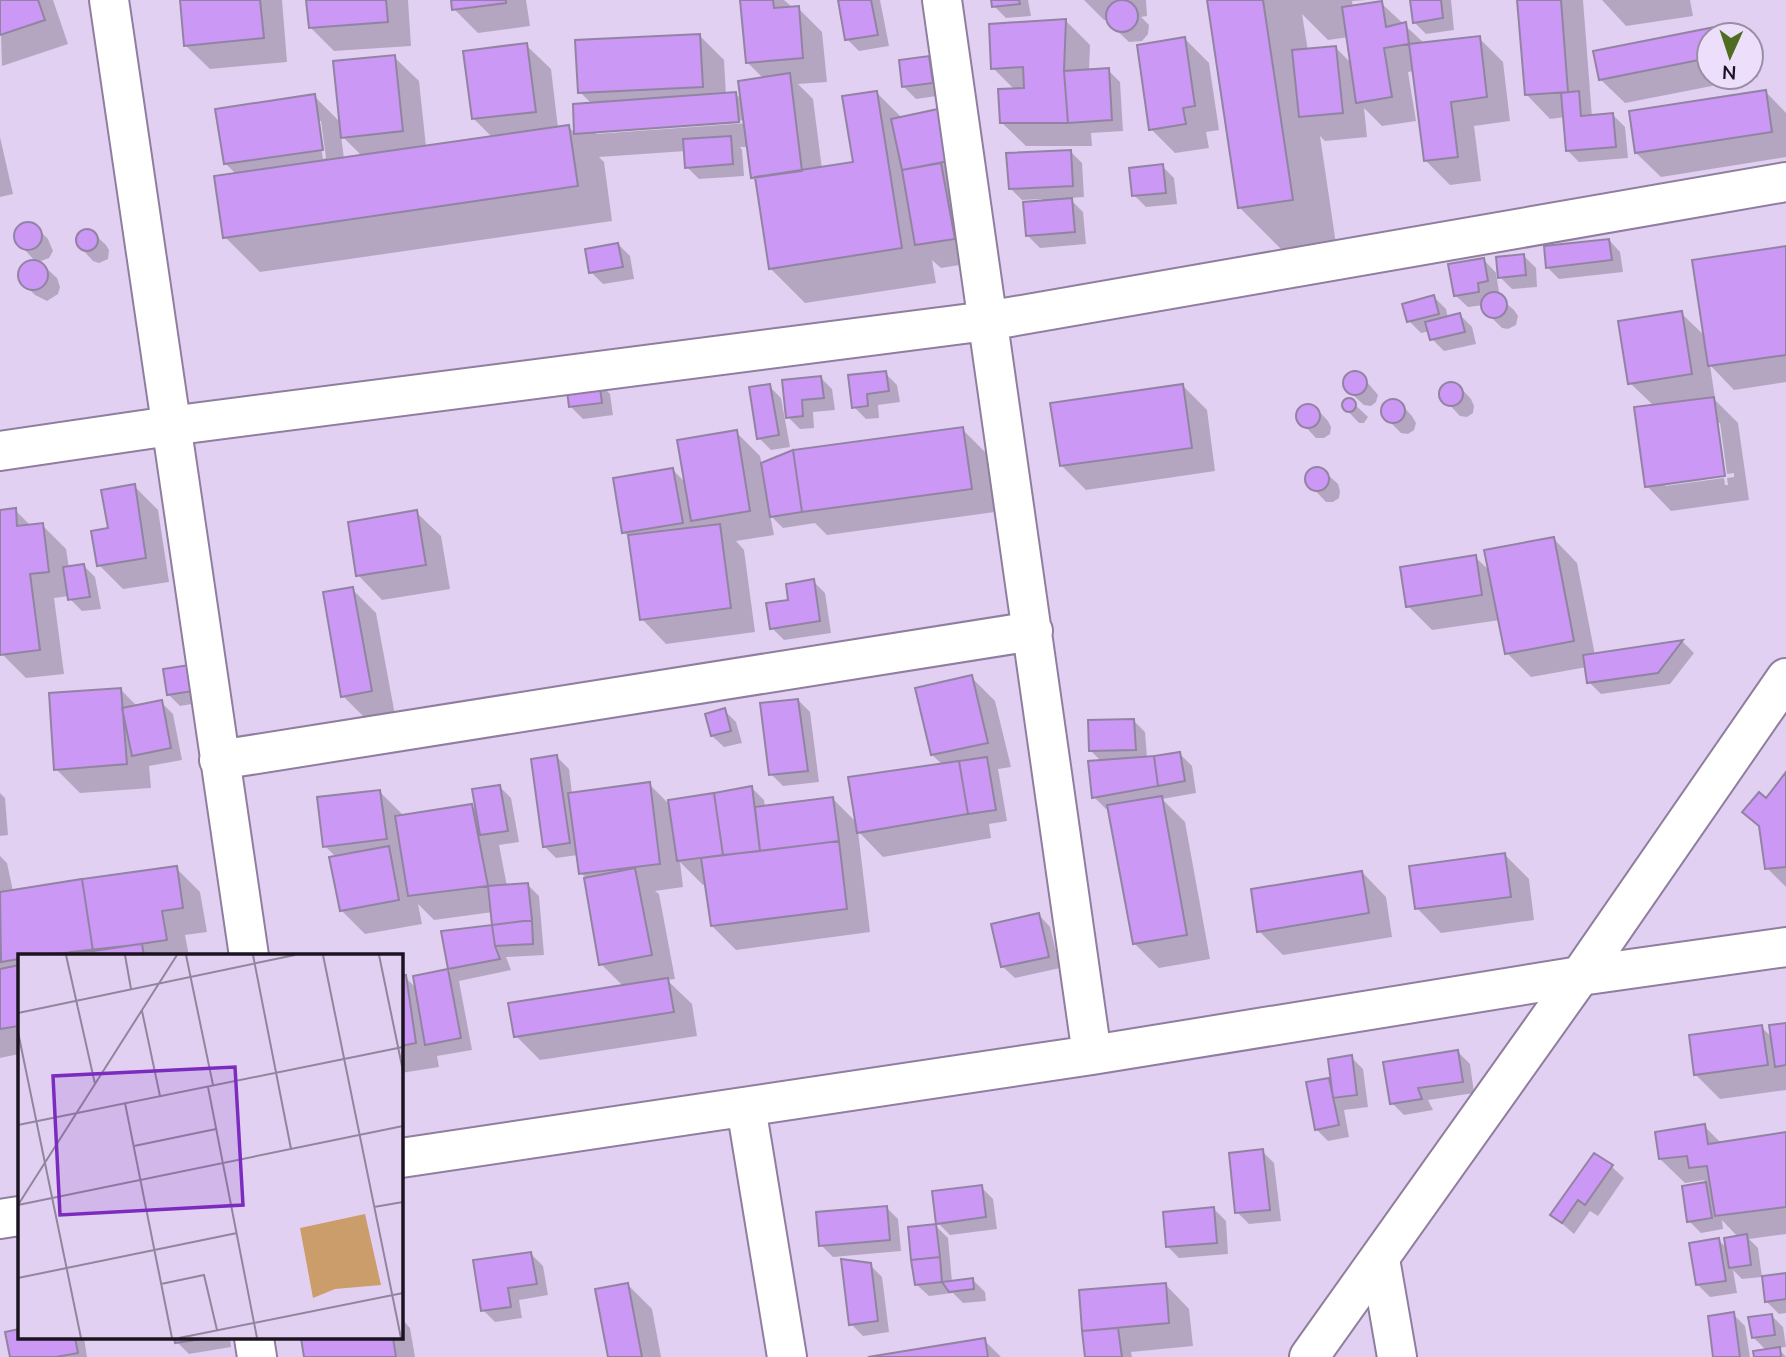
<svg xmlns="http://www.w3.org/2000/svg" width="1786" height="1357" font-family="Mulish,sans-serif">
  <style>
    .shadow { fill: #0003; fill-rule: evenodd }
    .building { fill: #cb98f6; stroke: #9383a2; stroke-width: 2 }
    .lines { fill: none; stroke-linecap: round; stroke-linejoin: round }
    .street-casing { stroke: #8f7e9e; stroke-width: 42 }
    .secondary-casing { stroke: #8f7e9e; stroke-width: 42 }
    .street { stroke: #fff; stroke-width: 38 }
    .secondary { stroke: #fff; stroke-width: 38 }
    .inset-road { fill: none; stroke: #92859e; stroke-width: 2 }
    .view { fill: #7b2cbf; fill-opacity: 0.15; stroke: #7b2cbf; stroke-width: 3.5 }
    .inset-edge { fill: none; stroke: #1b1420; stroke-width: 3.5 }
  </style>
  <rect width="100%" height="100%" fill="#e2d0f2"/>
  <path class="shadow" d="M0 0H53L68 44 2 66Z
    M181 0H282L287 62 210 69 185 45Z
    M308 0H408L411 46 334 51 310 27Z
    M452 0H526L530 26 478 33 454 9Z
    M742 0H784L793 8H798L822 32 827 82 798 84 813 99 822 169 855 164 877 93 903 119 938 111 978 262 941 268 932 260 936 283 805 303 770 268 757 182 752 177 748 147H740L742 150 744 176 699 179 687 167 686 151 599 157 604 162 612 221 260 272 225 237 236 174 226 164 314 96 341 123 394 57 419 81 426 147 493 138 473 118 526 45 551 69 558 128 569 127 576 135 575 105 592 104 580 92 700 36 724 60 726 95 736 94 742 100 764 79 748 63ZM748 120V123L596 134V130ZM317 121H321L326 158 323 159ZM341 135 362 156 344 159Z
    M840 0H880L889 46 859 51 847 39Z
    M993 0H1028L1031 16 1006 18 994 6Z
    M1084 0H1146L1147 16 1141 17 1149 25 1148 34 1142 41 1129 42 1109 23 1110 20H1104Z
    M1209 0H1367L1352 1 1353 7 1381 3 1425 44 1479 38 1503 62 1510 121 1474 126 1481 181 1450 185 1426 161 1414 71 1408 72 1416 121 1382 126 1364 108 1367 137 1325 141 1320 136 1336 244 1284 252 1240 208ZM1302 14 1328 40 1349 37 1353 65 1336 48 1308 51Z
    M1411 0H1451L1454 30 1426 34 1414 22Z
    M1519 0H1583L1592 117 1613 115 1625 127 1628 158 1579 162 1567 150 1565 117 1550 119 1526 94Z
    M1602 0H1690L1693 16 1626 26Z
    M1066 21 1090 45 1089 71 1108 70 1120 82 1123 131 1091 133 1092 146H1026L1001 122 1015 90 993 68Z
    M1729 26 1738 35H1709V77H1751V48L1758 77 1625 103 1600 79Z
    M1185 39 1209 63 1219 130 1206 132 1209 148 1175 153 1151 129Z
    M928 58 940 70 944 95 916 99 904 87Z
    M1766 92 1786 113V157L1661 177 1636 153Z
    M0 137 13 194 0 197Z
    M1070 151 1082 163 1084 197 1069 198 1083 212 1086 244 1040 248 1028 236 1042 199 1022 200 1010 188Z
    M1162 166 1174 178 1177 204 1146 207 1134 195Z
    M24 225 36 227 48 239 53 251 49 258 41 261 34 260 16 240 18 229Z
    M83 231 93 233 106 245 109 250 108 259 99 263 93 261 81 248 77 242 78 236Z
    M1609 240 1620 252 1623 272 1559 279 1547 267Z
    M618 244 630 256 634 279 603 284 591 272Z
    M1786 248V382L1734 390 1710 365 1715 398H1713L1738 423 1749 500 1671 511 1647 486 1654 406 1630 383 1681 313 1706 337ZM1716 423H1720L1727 474 1734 473V477L1727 478 1728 485H1725L1724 478 1665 486V483Z
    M1524 256 1536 268 1537 287 1512 289 1496 273 1499 292 1494 293 1514 310 1518 316 1516 325 1508 329 1502 328 1483 309 1484 305 1468 307 1456 296 1484 260 1499 276Z
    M31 261 44 266 57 278 60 287 58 294 47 301 35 295 23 283 19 274 23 266Z
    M1434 297 1446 309 1448 318 1460 315 1472 327 1476 344 1444 351 1432 339 1430 331 1421 333 1409 321Z
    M885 373 897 385 900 402 878 405 879 418 866 419 854 407Z
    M1356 373 1362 376 1378 395 1376 402 1371 406 1364 405 1345 388V381L1349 375Z
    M820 377 832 389 835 410 813 412 814 428 800 429 788 417Z
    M598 382 610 394 613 415 583 419 571 407Z
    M1452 384 1459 386 1471 399 1474 406 1473 413 1467 417 1460 416 1443 398 1442 392 1445 386Z
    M769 386 781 398 790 447 771 450 759 438Z
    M1183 386 1207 410 1215 471 1086 490 1062 466Z
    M1350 400 1368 417 1364 423H1359L1344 407 1343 404Z
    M1394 401 1400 403 1412 416 1416 423 1414 430 1408 434 1401 433 1383 415V408L1386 403Z
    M1309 406 1316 408 1328 421 1331 427 1330 434 1324 438H1316L1299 420 1298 413 1302 407Z
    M962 429 986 453 995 512 827 535 815 523 783 528 770 515 774 535 736 541 744 550 755 632 666 644 642 619 631 539 624 532 673 470 686 483 736 432 760 456 762 465Z
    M1318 469 1325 472 1338 484 1340 491 1339 498 1333 502H1326L1309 484 1307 476 1311 471Z
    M134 486 158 510 169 582 123 589 99 565 110 530Z
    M15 510 31 526 42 525 66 549 69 568 83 565 95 577 101 609 82 611 70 599 69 596 54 598 64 674 26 678 2 654 0 512Z
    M416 512 441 536 450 589 382 600 358 575Z
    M1553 538 1577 563 1595 655 1683 642 1694 653 1670 684 1601 694 1589 682 1587 667 1531 677 1507 653 1500 620 1432 630 1408 606 1475 557 1490 571Z
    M813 581 825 593 831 633 784 640 772 628 790 601Z
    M352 589 376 613 395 715 367 720 343 696Z
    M189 667 204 702 180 706 168 694Z
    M971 677 995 701 1011 767 998 769 1007 821 989 824 991 838 883 857 858 831 870 932 736 950 712 926 706 884 703 885 680 862 683 887 655 891 659 894 675 979 667 980 692 1004 697 1036 540 1060 516 1036 624 987 601 964 585 877 581 873 578 855 556 858 544 846 557 757 569 769 572 794 649 784 670 805 752 788 764 800 765 808 833 799 858 824 943 765 932 755Z
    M121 690 138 707 161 702 173 714 182 760 149 766 151 788 80 793 56 769Z
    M798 700 810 712 819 782 783 786 771 774Z
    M724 710 736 722 742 743 724 747 712 736Z
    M1133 720 1145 732 1147 757 1180 754 1192 766 1196 793 1162 799 1185 822 1210 959 1159 968 1134 943 1110 808 1106 809 1094 797 1102 762 1091 751Z
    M1786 775V887L1767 868 1761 829 1744 812 1766 800Z
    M499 786 511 798 519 842 499 845 507 886 527 884 539 896 544 955 506 957 511 970 459 981 472 1050 437 1056 439 1067 401 1073V978L405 977 417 989 415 977 450 971 443 933 494 927 493 912 434 920 418 904 422 924 365 934 341 910 337 858 325 846 380 792 404 816 472 806 478 812Z
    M0 793 5 798 8 835 0 836Z
    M1505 855 1529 879 1534 920 1441 933 1417 908Z
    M0 856 7 863 13 891 176 868 200 892 207 932 185 935 189 956H19V1054L0 1058Z
    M1362 872 1386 897 1392 937 1283 955 1259 931Z
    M1039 915 1050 927 1060 968 1015 978 1003 967Z
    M1786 1025V1090L1720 1099 1696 1075 1761 1027 1773 1038Z
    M1458 1052 1470 1064 1474 1093 1428 1100 1433 1110 1404 1115 1392 1103Z
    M1351 1057 1363 1069 1368 1107 1344 1110 1349 1137 1328 1141 1316 1129 1328 1080 1332 1084Z
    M1704 1126 1721 1143 1786 1134V1234L1749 1239 1758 1248 1762 1277 1742 1279 1733 1270 1737 1293 1710 1297 1698 1285 1718 1240 1728 1249 1738 1237 1722 1220 1723 1229 1701 1233 1689 1221 1684 1187 1707 1184 1704 1180 1685 1183 1660 1159Z
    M1262 1151 1274 1163 1281 1221 1249 1224 1237 1212Z
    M1612 1167 1624 1178 1598 1216 1590 1211 1574 1234 1552 1215Z
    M981 1187 993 1199 997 1229 950 1235 938 1223Z
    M886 1207 898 1219 901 1251 833 1257 821 1245Z
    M1214 1209 1226 1221 1228 1254 1179 1258 1167 1246Z
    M936 1226 948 1238 952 1282 973 1280 985 1292 986 1301 963 1303 953 1293 929 1296 917 1285Z
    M531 1254 543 1266 548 1295 519 1300 522 1318 495 1322 483 1310Z
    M870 1265 882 1277 889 1332 863 1336 851 1324Z
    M1786 1275V1313L1779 1314 1767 1302Z
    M1165 1284 1189 1309 1193 1346 1131 1352 1132 1357H1087L1081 1291Z
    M628 1285 652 1309 661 1357H609Z
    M1733 1314 1745 1326 1750 1357H1715Z
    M1771 1315 1783 1327 1786 1347 1778 1348 1786 1357H1756L1767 1351 1754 1338Z
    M401 1318 410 1328 415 1357H306L303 1338H401Z
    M19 1331V1338H84L87 1357H11L7 1333Z
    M176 1338H230L231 1347 189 1354 177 1342Z
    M984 1340 1001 1357H879Z"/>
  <path class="building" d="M0 0H38L45 20 0 35Z
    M180 0H260L264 38 184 46Z
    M306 0H386L388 22 309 28Z
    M451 0H506V3L452 10Z
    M740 0H773L774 8 799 6 803 58 746 63Z
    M838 0H871L878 35 845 40Z
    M991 0H1019L1020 4 992 7Z
    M1207 0H1263L1293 200 1238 208Z
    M1410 0H1441L1443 18 1413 23Z
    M1517 0H1561L1568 92 1525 95Z
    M1106 16a16 16 0 1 1 32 0a16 16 0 1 1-32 0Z
    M1382 1 1386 27 1406 22 1409 44 1384 48 1392 97 1356 103 1342 7Z
    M1066 19 1064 71 1068 123H1000L998 89 1024 88 1023 67 991 69 989 24Z
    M1730 24 1732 35H1709V58L1599 80 1593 51Z
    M700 34 703 87 578 93 575 40Z
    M1480 36 1487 97 1451 102 1458 157 1424 161 1409 44Z
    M1185 37 1195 106 1183 108 1186 124 1149 130 1137 45Z
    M527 43 536 112 472 119 463 51Z
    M1336 46 1343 113 1299 117 1292 50Z
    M395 55 403 131 341 138 333 61Z
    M929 56 933 83 902 87 899 60Z
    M1109 68 1112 120 1068 123 1064 71Z
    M790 73 802 171 751 178 738 81Z
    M1766 90 1772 132 1635 153 1629 111Z
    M877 91 902 248 769 269 755 177 853 162 842 96Z
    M1579 91 1581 116 1613 113 1616 147 1566 151 1561 93Z
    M736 92 739 122 574 134 573 104Z
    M315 94 323 150 224 164 215 109Z
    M938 109 949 161 902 170 891 119Z
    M569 125 578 186 223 238 214 176Z
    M731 136 733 164 685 168 683 139Z
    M1071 150 1073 186 1009 189 1006 153Z
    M941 163 955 239 915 245 902 170Z
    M1163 164 1166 193 1132 196 1129 168Z
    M1072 198 1075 232 1026 236 1023 202Z
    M14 236a14 14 0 1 1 28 0a14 14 0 1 1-28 0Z
    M76 240a11 11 0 1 1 22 0a11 11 0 1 1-22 0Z
    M1609 239 1612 260 1546 268 1544 246Z
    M618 243 623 267 589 273 585 249Z
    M1786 246V355L1708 366 1692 260Z
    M1524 254 1526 275 1498 278 1496 257Z
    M1484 258 1488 281 1478 283 1479 292 1454 296 1448 264Z
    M18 275a15 15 0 1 1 30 0a15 15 0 1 1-30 0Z
    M1481 305a13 13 0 1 1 26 0a13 13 0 1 1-26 0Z
    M1434 295 1439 314 1407 322 1402 304Z
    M1682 311 1692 374 1628 384 1618 321Z
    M1460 313 1465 332 1430 340 1425 322Z
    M886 371 889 391 867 394 868 406 852 408 848 375Z
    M1343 383a12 12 0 1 1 24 0a12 12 0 1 1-24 0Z
    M821 376 824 398 802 400 803 416 786 418 782 380Z
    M599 380 602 403 569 407 566 383Z
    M1439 394a12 12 0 1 1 24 0a12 12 0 1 1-24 0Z
    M770 384 779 435 757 439 749 387Z
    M1183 384 1192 448 1060 466 1050 403Z
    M1714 397 1725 476 1645 487 1634 407Z
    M1342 405a7 7 0 1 1 14 0a7 7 0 1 1-14 0Z
    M1381 411a12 12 0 1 1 24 0a12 12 0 1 1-24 0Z
    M1296 416a12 12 0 1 1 24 0a12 12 0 1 1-24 0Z
    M963 427 972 489 802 512 793 450Z
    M737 430 750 511 691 521 677 440Z
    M793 450 802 512 770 517 761 463Z
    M1305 479a12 12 0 1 1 24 0a12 12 0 1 1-24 0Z
    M673 468 683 523 622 533 613 478Z
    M135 484 146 558 97 566 91 531 108 528 101 490Z
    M16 508 17 526 43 523 49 572 30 574 40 650 0 655V510Z
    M417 510 426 565 356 576 348 522Z
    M720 524 731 608 640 620 628 535Z
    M1554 537 1574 641 1505 654 1484 550Z
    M1476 555 1482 595 1406 607 1400 567Z
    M84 564 90 597 68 600 63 567Z
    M814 579 820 621 770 629 766 603 788 600 786 584Z
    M353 587 372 691 341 697 323 592Z
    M1683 640 1658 673 1587 683 1583 655Z
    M190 665 193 691 167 695 163 669Z
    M972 675 988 743 931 755 915 688Z
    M121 688 127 764 54 770 49 693Z
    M798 699 808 771 769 775 760 703Z
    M162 700 171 748 132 756 122 708Z
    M725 708 731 731 711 736 705 714Z
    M1134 719 1136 750 1089 751 1088 720Z
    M1180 752 1185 781 1158 786 1154 756Z
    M557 755 570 843 543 847 531 759Z
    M1154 756 1158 786 1092 798 1088 761Z
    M987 757 996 810 968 814 959 761Z
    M959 761 968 814 857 833 848 777Z
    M1786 772V867L1765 869 1759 826 1742 812 1759 792 1766 798Z
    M650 782 660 864 579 874 568 793Z
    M500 785 508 831 480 835 472 789Z
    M752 786 760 851 723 855 714 793Z
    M380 790 387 839 323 847 317 797Z
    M714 793 723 855 677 861 668 800Z
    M1162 796 1187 935 1133 944 1107 805Z
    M833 797 839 841 760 851 755 807Z
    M472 804 488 886 408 896 395 816Z
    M839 841 847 909 711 926 701 858Z
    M389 846 399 900 340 911 329 857Z
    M1505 853 1511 897 1415 909 1409 866Z
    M177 866 183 908 162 911 167 940 93 951 82 879Z
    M635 868 652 955 599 965 584 878Z
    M1362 871 1369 913 1257 932 1251 889Z
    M82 879 93 951 19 956V959L1 962 0 892Z
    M528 883 532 920 492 925 488 886Z
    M1039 913 1049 957 1001 967 991 924Z
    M532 920 533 944 495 946 492 925Z
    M492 925 495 946 500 959 448 969 441 931Z
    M142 944 144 956H71L70 952Z
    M19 965V1026L0 1029V969Z
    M448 969 461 1038 425 1045 413 976Z
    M406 975 416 1043 401 1046V976Z
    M668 978 674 1012 514 1037 508 1003Z
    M1786 1023V1065L1775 1067 1769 1025Z
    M1762 1025 1768 1065 1694 1075 1689 1035Z
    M1458 1050 1463 1082 1418 1088 1422 1099 1390 1104 1383 1062Z
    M1352 1055 1357 1095 1333 1098 1328 1059Z
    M1329 1078 1339 1125 1315 1130 1306 1082Z
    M1705 1124 1708 1144 1786 1132V1207L1715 1216 1707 1166 1689 1168 1687 1156 1659 1159 1655 1132Z
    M1263 1149 1270 1210 1235 1213 1229 1153Z
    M1594 1153 1613 1165 1585 1205 1578 1200 1562 1223 1550 1215Z
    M1706 1182 1712 1218 1687 1222 1682 1186Z
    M982 1185 986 1217 936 1224 932 1191Z
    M887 1206 890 1240 819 1246 816 1212Z
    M1214 1207 1217 1243 1166 1247 1163 1212Z
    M936 1224 940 1257 911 1260 908 1227Z
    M1747 1234 1751 1265 1729 1268 1724 1238Z
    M1719 1238 1726 1281 1696 1285 1689 1243Z
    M531 1252 537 1284 508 1288 511 1307 481 1311 473 1260Z
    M940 1257 942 1282 915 1285 911 1260Z
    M841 1259 871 1263 878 1321 849 1325Z
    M1786 1273V1299L1765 1302 1762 1276Z
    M973 1278 974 1289 949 1292 942 1282Z
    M628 1283 642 1357H608L595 1289Z
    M1166 1283 1169 1323 1082 1331 1079 1290Z
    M1734 1312 1740 1357H1713L1708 1316Z
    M1772 1314 1775 1335 1752 1338 1748 1317Z
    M1118 1328 1122 1357H1085L1082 1331Z
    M19 1329V1338H75L78 1353 56 1357H10L5 1332Z
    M174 1338H208L175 1343Z
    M301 1338H393L396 1357H304Z
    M985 1338 988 1357H868Z
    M1780 1347 1781 1357H1754L1753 1351Z"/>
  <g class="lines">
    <defs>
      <path id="street" d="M109 0 249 956
        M942 0 1092 1055
        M0 451 170 426 987 321 1786 182
        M219 760 1033 631
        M746 1107 787 1357
        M401 1158 1092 1055 1580 976 1786 947
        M0 1219 19 1216
        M1380 1259 1397 1357
        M254 1338 257 1357"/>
      <path id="secondary" d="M1309 1357 1580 976 1786 678"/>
    </defs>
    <use href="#street" class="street-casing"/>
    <use href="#secondary" class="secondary-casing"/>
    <use href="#street" class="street"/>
    <use href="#secondary" class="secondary"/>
  </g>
  <g transform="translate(18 954)">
    <rect width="385" height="385" fill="#e2d0f2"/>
    <path d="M347 260 363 331 317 335 295 344 282 274Z" fill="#cb9d6a"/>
    <path class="inset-road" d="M48 1 77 130M107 1 113 35M168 1 195 131M235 1 273 195M305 1 383 384M361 1 385 117M124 57 142 142M0 59 277 1M0 78 63 384M190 133 239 384M107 149 154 384M0 171 385 93M116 192 198 175M0 251 385 172M0 251 159 1M356 253 385 248M0 324 219 279M143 330 186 321 199 376M161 384 385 339"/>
    <path class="view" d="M217 113 225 251 42 261 35 122Z"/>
    <rect width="385" height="385" class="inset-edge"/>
  </g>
  <g transform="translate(1730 56) rotate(183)"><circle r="33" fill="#eddffb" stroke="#998ea3" stroke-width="2"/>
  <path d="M0-5L12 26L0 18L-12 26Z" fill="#4f6d21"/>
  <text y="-10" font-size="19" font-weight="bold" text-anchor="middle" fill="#1b1420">N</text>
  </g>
</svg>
